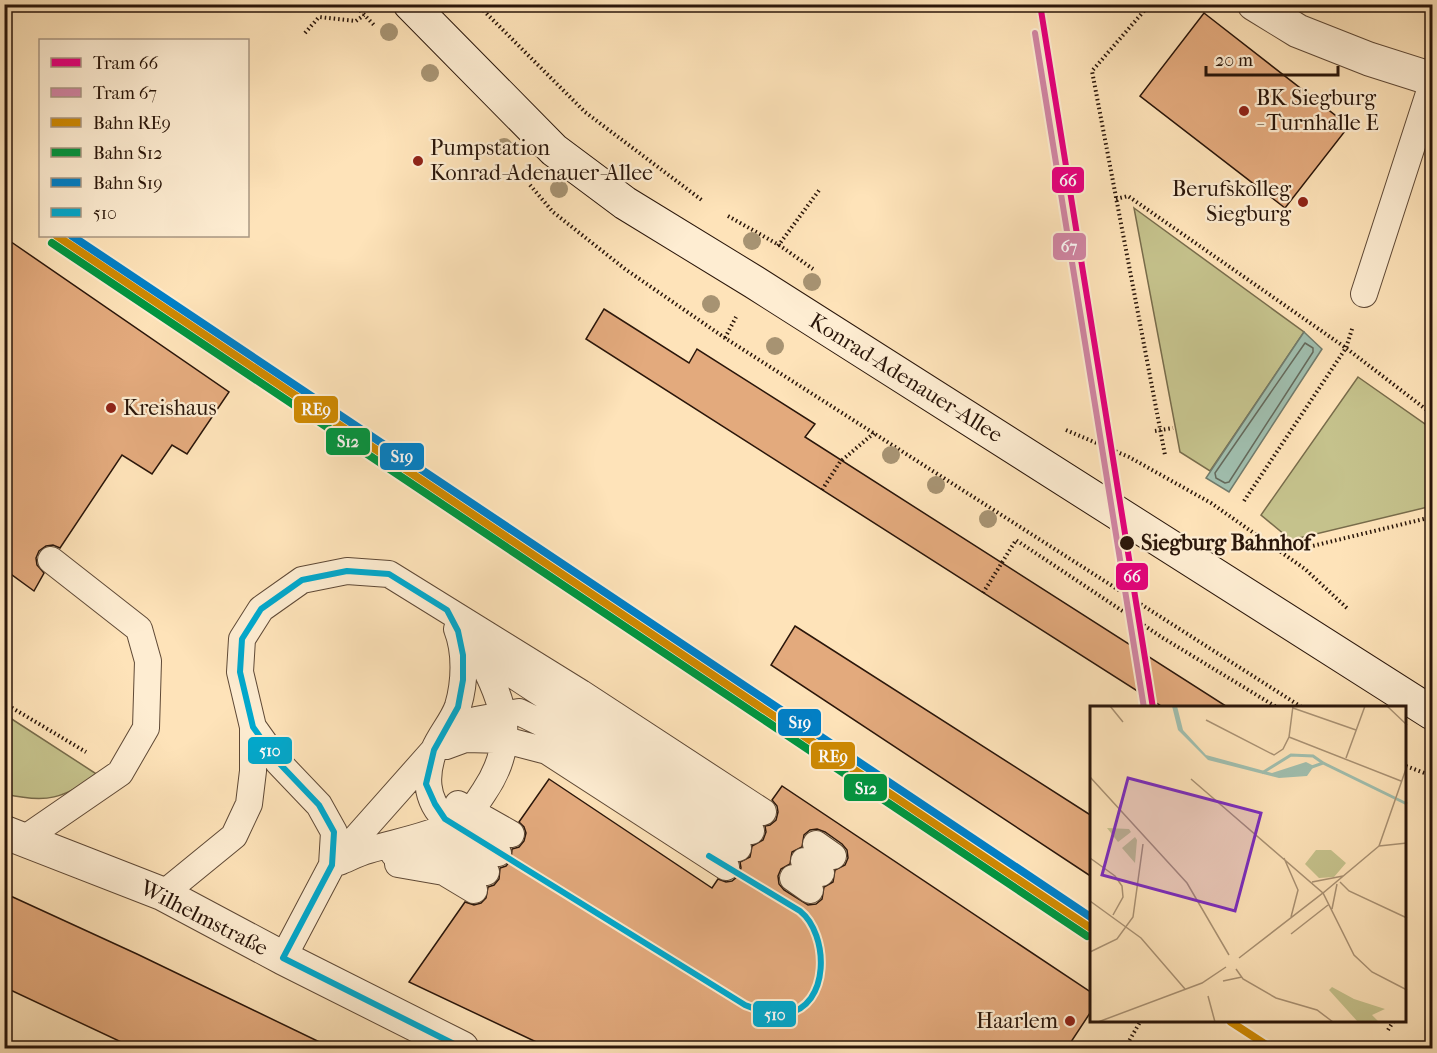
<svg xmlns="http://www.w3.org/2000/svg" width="1437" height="1053" font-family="'IM FELL French Canon',serif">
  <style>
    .green { fill: #c5c28c; stroke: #786c4b; stroke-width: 1.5 }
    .water { fill: #a0beae; stroke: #717b6c; stroke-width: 1.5 }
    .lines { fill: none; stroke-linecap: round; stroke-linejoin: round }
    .shore { stroke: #656a5c; stroke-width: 1.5 }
    .building { fill: #e3aa7d; stroke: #2a160a; stroke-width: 1.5; fill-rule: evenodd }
    .service-casing { stroke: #5f4936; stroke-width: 28 }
    .minor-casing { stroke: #5f4936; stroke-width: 35 }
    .secondary-casing { stroke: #2a160a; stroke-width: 35 }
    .path { stroke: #2a160a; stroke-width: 4; stroke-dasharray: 1.5 3; stroke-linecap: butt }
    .service { stroke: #feedd2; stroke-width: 26 }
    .minor { stroke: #feedd2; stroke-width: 33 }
    .secondary { stroke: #feedd2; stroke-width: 33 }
    .bus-1-casing { stroke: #feedd2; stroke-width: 10 }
    .bus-1 { stroke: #00a9ce; stroke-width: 6 }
    .rail-1-casing { stroke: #feedd2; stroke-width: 12 }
    .rail-2-casing { stroke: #feedd2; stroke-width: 12 }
    .rail-3-casing { stroke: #feedd2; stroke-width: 12 }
    .rail-1 { stroke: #ce8902; stroke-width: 8 }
    .rail-2 { stroke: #009640; stroke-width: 8 }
    .rail-3 { stroke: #0080c8; stroke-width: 8 }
    .tram-1-casing { stroke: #feedd2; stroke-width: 10 }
    .tram-2-casing { stroke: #feedd2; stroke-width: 10 }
    .tram-1 { stroke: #e5007d; stroke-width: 6 }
    .tram-2 { stroke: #d185a4; stroke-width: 6 }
    .tree { fill: #a79372 }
    .poi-dot { fill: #8f2418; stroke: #feedd2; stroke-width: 2 }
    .stop-dot { fill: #2a160a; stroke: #feedd2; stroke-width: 2 }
    .labels { text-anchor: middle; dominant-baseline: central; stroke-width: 4.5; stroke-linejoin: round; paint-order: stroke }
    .poi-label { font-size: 22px; fill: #2a160a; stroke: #feedd2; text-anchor: start }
    .street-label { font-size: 22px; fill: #2a160a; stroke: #feedd2 }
    .stop-label { font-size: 22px; font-weight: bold; fill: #2a160a; stroke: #feedd2; text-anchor: start }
    .inset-river { fill: none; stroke: #a0beae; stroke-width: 3 }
    .inset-road { fill: none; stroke: #a99173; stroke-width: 1.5 }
    .view { fill: #7b2cbf; fill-opacity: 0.15; stroke: #7b2cbf; stroke-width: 3 }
    .inset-edge { fill: none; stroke: #2a160a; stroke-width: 3 }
    .line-badge { stroke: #feedd2; stroke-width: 2 }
    .badge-label { font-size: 16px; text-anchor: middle; font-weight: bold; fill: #fff }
  </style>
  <rect width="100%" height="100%" fill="#fee3b9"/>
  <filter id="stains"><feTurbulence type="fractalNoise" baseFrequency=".00333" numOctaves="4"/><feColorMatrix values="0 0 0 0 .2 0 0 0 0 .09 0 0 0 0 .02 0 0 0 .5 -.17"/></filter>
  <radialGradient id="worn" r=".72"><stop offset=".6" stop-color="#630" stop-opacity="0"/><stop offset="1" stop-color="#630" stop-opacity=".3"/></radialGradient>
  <path class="green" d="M1134 208 1304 332 1210 471 1180 452Z
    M1358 377 1432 429V506L1291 540 1261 515Z
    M4 714 98 775C61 798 49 804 5 794Z"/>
  <path class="water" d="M1304 332 1322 349 1229 492 1206 478Z"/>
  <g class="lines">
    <path class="shore" d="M1305 343 1313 348V352L1229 482 1225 483 1216 478 1215 473Z"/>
  </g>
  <path class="building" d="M1204 13 1349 126 1285 208 1140 96Z
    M4 237 229 392 187 454 172 445 152 474 122 455 60 548 53 545 46 546 39 551 36 558 37 565 44 573 34 591 4 569Z
    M604 309 689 363 697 349 815 424 805 437 1229 708H1164L586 339Z
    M795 626 1092 816V877L771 665Z
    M549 779 712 888 718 879 726 882 732 881 738 876 741 868 740 862 750 857 752 846 763 840 766 832 765 826 770 825 776 820 778 812 777 806 772 800 782 786 1092 993V1010L1067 1048H549L409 982 465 902 474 905 481 903 486 898 488 887 494 885 499 879 500 868 506 866 511 860 512 849 519 847 524 841 526 833 524 827 519 822ZM817 829 825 832 842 844 847 850 848 858 845 865 835 870 833 882 824 887 822 899 816 904 808 905 784 890 779 884 778 876 781 869 790 864 792 852 802 847 804 835 810 830Z
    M4 893 137 954 332 1048H134L4 987Z"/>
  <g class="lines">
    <defs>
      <path id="service" d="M1364 294 1432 84
        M457 629C466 652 465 682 458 706 453 721 440 735 434 750 425 775 425 798 444 818 456 830 484 844 498 853
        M474 638 504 669 751 831
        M253 727 278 762 319 805 334 832 332 865
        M446 746 465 739 505 740 547 751 726 867
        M458 804 511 834
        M24 839 120 773 146 728 148 661 139 629 51 560
        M816 844 833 856
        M394 854 406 851 452 853 486 872
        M804 861 821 873
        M339 862C349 858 358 853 369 850 396 842 427 837 453 824 468 817 475 806 484 792 518 742 505 703 478 654
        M398 864 444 872 474 890
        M793 878 810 890
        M163 894 234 836 249 804 253 771V727L240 672 242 639 261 609 302 580 347 571 389 574 581 693 763 812
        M283 958 332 865 434 750 476 720 519 712 558 731 738 848"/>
      <path id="minor" d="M1254 4 1298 31 1369 59 1432 79
        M4 832 163 894 283 958 462 1048"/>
      <path id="secondary" d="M410 4 554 150 625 203 754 282 1432 713"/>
    </defs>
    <use href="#service" class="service-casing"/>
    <use href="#minor" class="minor-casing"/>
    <use href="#secondary" class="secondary-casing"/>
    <path class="path" d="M354 4 374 25
      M477 4 585 112 703 201
      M1150 4 1092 71 1165 455
      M305 33 319 17 356 21 364 15
      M530 185 553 212 625 269 725 338 1303 708
      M1116 199 1128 196 1346 348 1432 414
      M728 216 779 245 813 269
      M778 246 820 189
      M725 338 736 317
      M1066 430 1129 457 1211 503 1305 569 1349 610
      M1155 431 1173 428
      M822 490 840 462 874 433
      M1244 501 1346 348 1353 326
      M1300 549 1432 517
      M983 593 1016 540 1163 638 1278 708
      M4 703 86 752
      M1406 766 1432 776
      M1388 1030 1393 1022
      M1125 1048 1140 1022"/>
    <use href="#service" class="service"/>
    <use href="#minor" class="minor"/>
    <use href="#secondary" class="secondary"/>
    <defs>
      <path id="bus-1" d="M283 958 332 865 334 832 319 805 278 762 253 727 240 672 242 639 261 609 302 580 347 571 389 574 447 610 458 631 463 655V680L458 707 434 750 426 784 435 804 445 819 745 1005C758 1010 772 1016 785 1014 831 1007 829 934 800 911L709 856
        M283 958 462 1048"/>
    </defs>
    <use href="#bus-1" class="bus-1-casing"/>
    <use href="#bus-1" class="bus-1"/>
    <defs>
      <path id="rail-1" d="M57 236 1092 929
        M1231 1022 1271 1048"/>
      <path id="rail-2" d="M52 243 1087 936"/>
      <path id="rail-3" d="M72 236 1092 918"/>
    </defs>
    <use href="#rail-1" class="rail-1-casing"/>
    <use href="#rail-2" class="rail-2-casing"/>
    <use href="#rail-3" class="rail-3-casing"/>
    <use href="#rail-1" class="rail-1"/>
    <use href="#rail-2" class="rail-2"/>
    <use href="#rail-3" class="rail-3"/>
    <defs>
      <path id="tram-1" d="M1040 4 1153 708"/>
      <path id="tram-2" d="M1035 33 1144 708"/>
    </defs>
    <use href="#tram-1" class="tram-1-casing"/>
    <use href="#tram-2" class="tram-2-casing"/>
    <use href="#tram-1" class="tram-1"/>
    <use href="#tram-2" class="tram-2"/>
  </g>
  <g class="tree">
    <circle cx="389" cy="32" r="9"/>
    <circle cx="430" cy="73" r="9"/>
    <circle cx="504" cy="147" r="9"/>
    <circle cx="559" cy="189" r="9"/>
    <circle cx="752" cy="241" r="9"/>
    <circle cx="812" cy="282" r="9"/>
    <circle cx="711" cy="304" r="9"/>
    <circle cx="775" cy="346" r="9"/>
    <circle cx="891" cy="455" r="9"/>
    <circle cx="936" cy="485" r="9"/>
    <circle cx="988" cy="519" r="9"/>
  </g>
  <g class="poi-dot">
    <circle cx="1244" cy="111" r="6"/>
    <circle cx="418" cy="161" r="6"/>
    <circle cx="1303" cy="202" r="6"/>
    <circle cx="111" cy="408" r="6"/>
    <circle cx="1070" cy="1021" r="6"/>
  </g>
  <circle class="stop-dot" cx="1127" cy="543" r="8"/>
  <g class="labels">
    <g class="poi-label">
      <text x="1256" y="98">BK Siegburg<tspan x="1256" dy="25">- Turnhalle E</tspan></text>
      <text x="430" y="148">Pumpstation<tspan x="430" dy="25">Konrad-Adenauer-Allee</tspan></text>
      <text x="1291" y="189" text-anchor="end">Berufskolleg<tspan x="1291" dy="25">Siegburg</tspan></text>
      <text x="123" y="408">Kreishaus</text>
      <text x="1058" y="1021" text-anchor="end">Haarlem</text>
    </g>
    <g class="street-label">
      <text transform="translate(906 378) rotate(32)">Konrad-Adenauer-Allee</text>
      <text transform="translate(204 918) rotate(27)">Wilhelmstraße</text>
    </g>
    <g class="stop-label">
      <text x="1141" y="543">Siegburg Bahnhof</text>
    </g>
  </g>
  <g transform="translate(1090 706)">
    <rect width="316" height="316" fill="#fee3b9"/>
    <path d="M17 122 39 123 41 126 28 136ZM45 131 47 134 45 157 32 142ZM226 144H241L256 157 244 171 229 172 215 158ZM242 281 264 293 295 303 282 309 289 316H268L239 284Z" fill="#c5c28c"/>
    <path d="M82 0H87L93 24 116 49 182 67 216 56 224 60 217 70 189 72 118 54 88 24Z" fill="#a0beae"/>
    <path class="inset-river" d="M219 62 233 57 317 98M172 67 201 49 223 50 233 57"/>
    <path class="inset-road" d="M20 0 33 16M297 0 317 19M203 2 266 24M116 14 184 49 193 43 199 31 203 0M199 31 311 75M256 52 275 0M0 71 97 177 139 249M101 73 233 187 289 140M289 140 317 60M289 140 317 137M0 152 25 170 32 180 33 191 23 209M194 152 208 184 201 211M222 176 253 170M250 176 259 185 317 212M0 195 51 232 95 283M242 203 247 178M201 228 238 199M0 246 27 233 43 211 53 138M149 252 233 187 264 249 282 266 317 284M146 263 153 273 186 292 227 304 243 316M133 275 152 271M118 290 125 316M8 316 112 277 136 261"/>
    <path class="view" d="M38 72 171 107 145 205 12 169Z"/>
    <rect width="316" height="316" class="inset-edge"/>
  </g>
  <g class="line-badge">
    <rect x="1051" y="166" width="34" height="28" rx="6" fill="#e5007d"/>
    <rect x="1052" y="232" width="35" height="29" rx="6" fill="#d185a4"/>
    <rect x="293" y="395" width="46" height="29" rx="6" fill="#ce8902"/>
    <rect x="325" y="427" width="46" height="29" rx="6" fill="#009640"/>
    <rect x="379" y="442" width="46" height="29" rx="6" fill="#0080c8"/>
    <rect x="1115" y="562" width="34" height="29" rx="6" fill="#e5007d"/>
    <rect x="777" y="708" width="45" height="29" rx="6" fill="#0080c8"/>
    <rect x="247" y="736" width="46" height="29" rx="6" fill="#00a9ce"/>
    <rect x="810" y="741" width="46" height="29" rx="6" fill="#ce8902"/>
    <rect x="843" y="773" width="45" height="29" rx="6" fill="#009640"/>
    <rect x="752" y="1000" width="45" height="28" rx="6" fill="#00a9ce"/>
  </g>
  <g class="badge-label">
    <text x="1068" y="186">66</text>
    <text x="1069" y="252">67</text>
    <text x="316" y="415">RE9</text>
    <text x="348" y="447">S12</text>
    <text x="402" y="462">S19</text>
    <text x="1132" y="582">66</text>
    <text x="800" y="728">S19</text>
    <text x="270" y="756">510</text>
    <text x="833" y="762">RE9</text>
    <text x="866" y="794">S12</text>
    <text x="775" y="1020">510</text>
  </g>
  <rect width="1437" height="1053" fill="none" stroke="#fee3b9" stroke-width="24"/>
  <rect x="6" y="6" width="1425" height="1041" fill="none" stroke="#2a160a" stroke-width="3"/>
  <rect x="12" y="12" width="1413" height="1029" fill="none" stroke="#2a160a" stroke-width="1.5"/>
  <rect x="39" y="39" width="210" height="198" fill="#feedd2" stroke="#a99782" stroke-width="1.5"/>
  <rect x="51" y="58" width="30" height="9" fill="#e5007d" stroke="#a99782" stroke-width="1.5"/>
  <text x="93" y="69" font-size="18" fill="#2a160a">Tram 66</text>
  <rect x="51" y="88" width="30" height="9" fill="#d185a4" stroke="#a99782" stroke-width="1.5"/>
  <text x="93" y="99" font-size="18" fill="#2a160a">Tram 67</text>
  <rect x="51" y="118" width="30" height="9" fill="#ce8902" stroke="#a99782" stroke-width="1.5"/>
  <text x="93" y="129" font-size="18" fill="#2a160a">Bahn RE9</text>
  <rect x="51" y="148" width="30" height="9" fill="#009640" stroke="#a99782" stroke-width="1.5"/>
  <text x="93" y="159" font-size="18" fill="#2a160a">Bahn S12</text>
  <rect x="51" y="178" width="30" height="9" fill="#0080c8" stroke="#a99782" stroke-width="1.5"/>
  <text x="93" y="189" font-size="18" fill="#2a160a">Bahn S19</text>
  <rect x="51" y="208" width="30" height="9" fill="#00a9ce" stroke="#a99782" stroke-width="1.5"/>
  <text x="93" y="219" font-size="18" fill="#2a160a">510</text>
  <path d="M1206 66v9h132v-9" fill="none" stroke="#2a160a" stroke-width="3"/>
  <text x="1215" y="66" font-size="18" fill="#2a160a" stroke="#feedd2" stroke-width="4.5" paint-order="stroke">20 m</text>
  <rect width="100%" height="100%" filter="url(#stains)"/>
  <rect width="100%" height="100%" fill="url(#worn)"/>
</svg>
